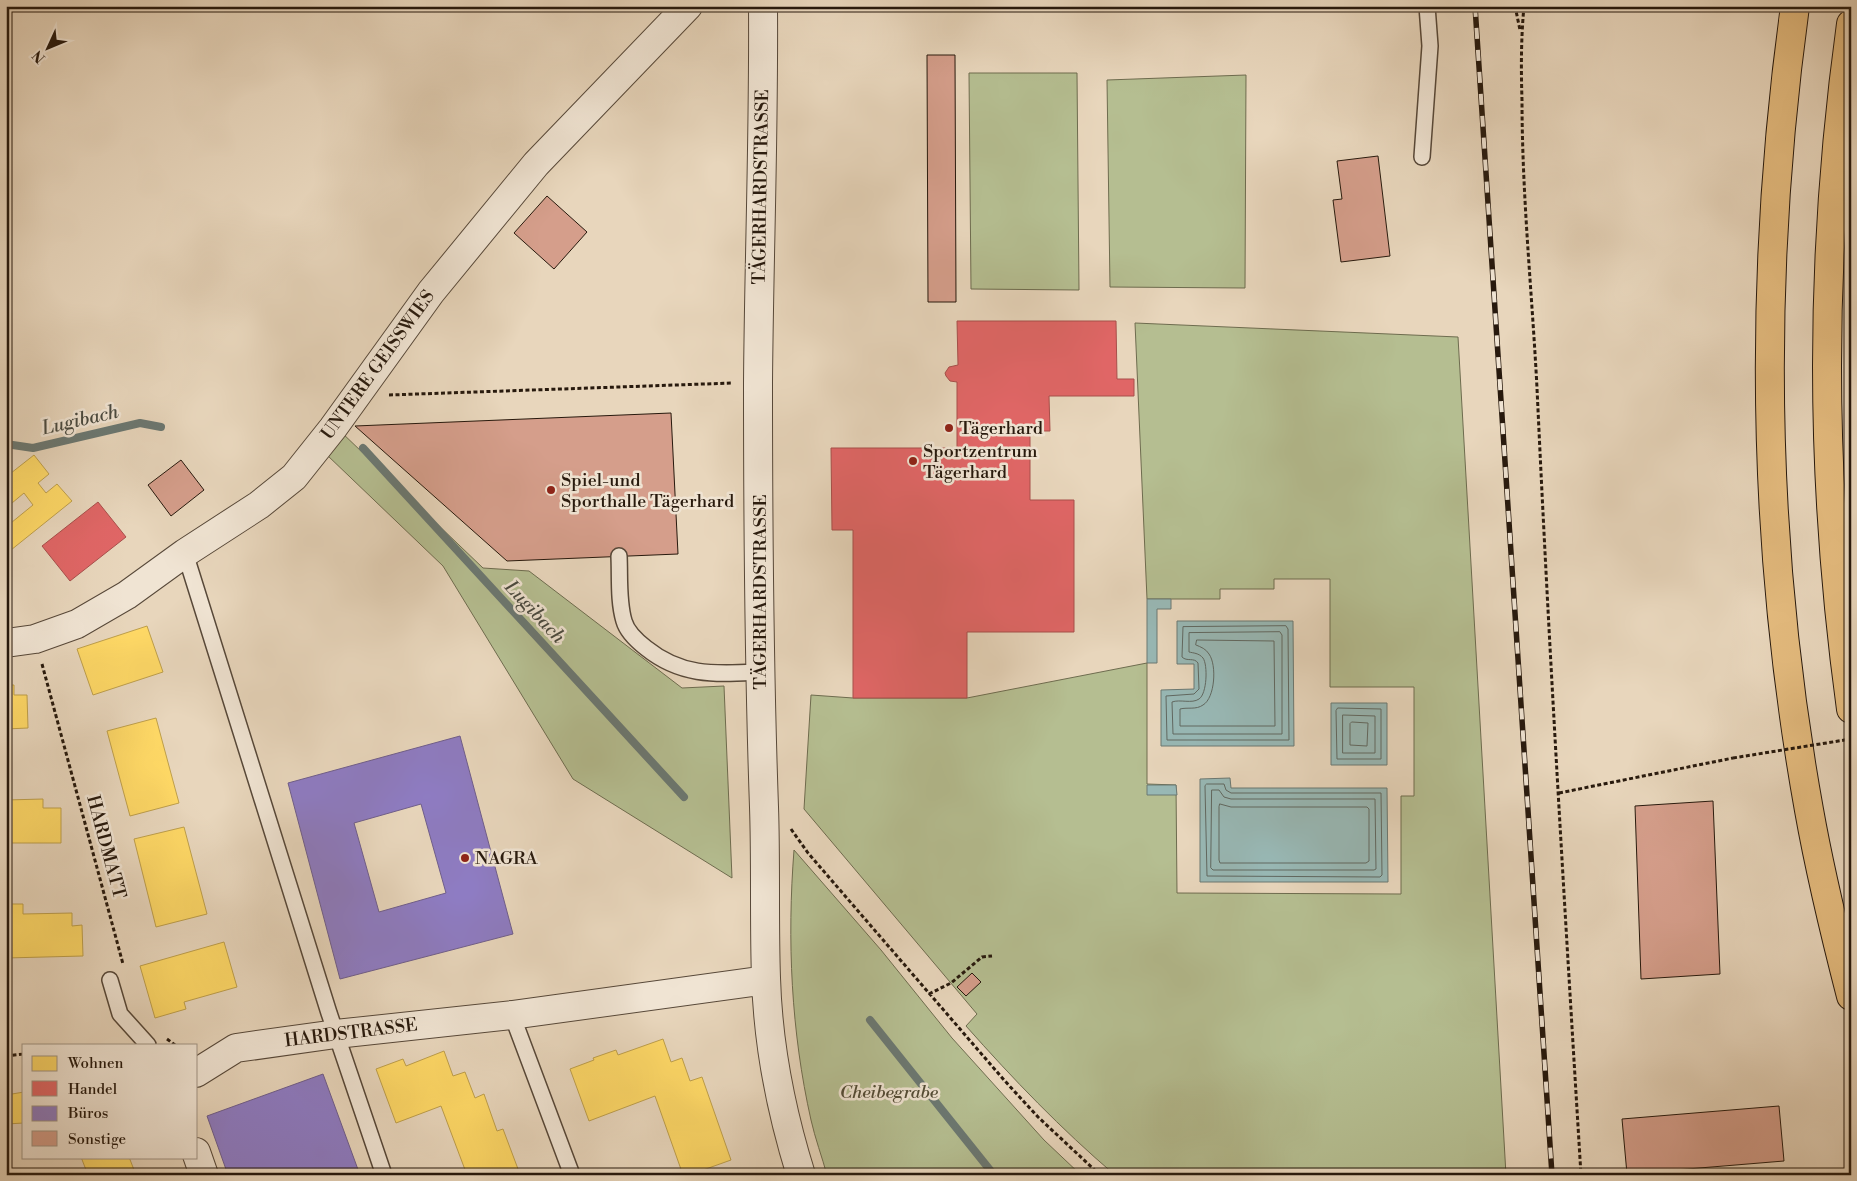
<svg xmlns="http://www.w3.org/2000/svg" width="1857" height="1181" font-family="'Libre Bodoni',serif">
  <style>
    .green { fill: #b5be91; stroke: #6e6c4f }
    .water { fill: #98b8b5; stroke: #6b7872 }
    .homes { fill: #ffd966; stroke: #be9f4b }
    .shops { fill: #e06666; stroke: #a84f4b }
    .offices { fill: #8e7cc3; stroke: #6f5e8c; fill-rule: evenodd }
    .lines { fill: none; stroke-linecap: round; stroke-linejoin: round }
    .shore { stroke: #606861; stroke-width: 1 }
    .stream { stroke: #6b7872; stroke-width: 8 }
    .building { fill: #d59e8b; stroke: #27190d }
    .service-casing { stroke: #574839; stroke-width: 18 }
    .minor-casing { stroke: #574839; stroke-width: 30 }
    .motorway-casing { stroke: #27190d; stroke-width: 30 }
    .path { stroke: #27190d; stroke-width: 3; stroke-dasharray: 4 2.5; stroke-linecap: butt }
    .service { stroke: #f0e4d3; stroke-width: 15 }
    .minor { stroke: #f0e4d3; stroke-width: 28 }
    .motorway { stroke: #e4bb7e; stroke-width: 28 }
    .rail-casing { stroke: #27190d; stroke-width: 5.5 }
    .rail { stroke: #f0e4d3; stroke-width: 4; stroke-dasharray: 11; stroke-linecap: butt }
    .path-bridge { stroke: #27190d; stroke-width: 3; stroke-dasharray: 4 2.5; stroke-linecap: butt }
    .poi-dot { fill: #8f2418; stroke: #f0e4d3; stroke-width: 2 }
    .labels { text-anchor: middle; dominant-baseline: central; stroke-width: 5; stroke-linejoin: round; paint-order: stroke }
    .street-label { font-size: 18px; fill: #27190d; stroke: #f0e4d3 }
    .poi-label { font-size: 18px; fill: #27190d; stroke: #f0e4d3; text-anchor: start }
    .park-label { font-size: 18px; font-style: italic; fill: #524b35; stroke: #f0e4d3 }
    .water-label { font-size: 19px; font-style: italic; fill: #49493f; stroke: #f0e4d3 }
  </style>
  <rect width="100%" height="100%" fill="#e8d6bc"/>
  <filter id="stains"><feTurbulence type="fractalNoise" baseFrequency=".004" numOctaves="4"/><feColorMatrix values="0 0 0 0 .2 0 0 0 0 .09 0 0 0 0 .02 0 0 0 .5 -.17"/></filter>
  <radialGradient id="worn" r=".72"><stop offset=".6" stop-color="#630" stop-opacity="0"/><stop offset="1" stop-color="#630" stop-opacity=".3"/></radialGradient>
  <path class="green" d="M969 73H1077L1079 290 971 289Z
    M1246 75 1245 288 1110 287 1107 80Z
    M1135 323 1458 337 1506 1175H1115C1061 1129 1013 1079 966 1026L977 1014 804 809 811 695 853 698H967L1147 663V784L1176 785 1177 893 1401 894V796H1414V687H1330V579H1274V589H1220V599H1147Z
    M339 430 483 568 529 571 682 688 724 686 732 878 573 779 443 566 327 455Z
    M794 850 881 950 952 1038 1044 1140 1081 1175H827C822 1157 815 1138 811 1120 791 1031 787 940 794 850Z"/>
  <path class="water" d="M1147 599H1171V609H1157V663H1147Z
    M1177 621H1293L1294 746H1161V690L1194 689V664H1177Z
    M1331 703H1387V765H1331Z
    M1230 778 1231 788H1387L1388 882H1200V779Z
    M1147 785H1176L1177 795H1147Z"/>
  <path class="homes" d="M34 455 49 474 38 483 46 493 57 484 72 501 6 554V527L33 505 24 493 6 508V477Z
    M147 626 163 672 93 695 77 649Z
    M6 685H14V695H27L28 728 6 729Z
    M156 718 179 803 130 816 107 731Z
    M43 799V808H61V843H6V800Z
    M184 827 207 914 156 927 134 839Z
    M6 904H23V914L72 913V926L82 925 83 956 6 958Z
    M224 942 237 987 184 1002 186 1009 155 1018 140 966Z
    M663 1039 671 1062 682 1058 690 1081 702 1077 731 1160 689 1175H683L655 1096 589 1121 570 1069 594 1060 593 1058 616 1050 618 1055Z
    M444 1051 453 1076 465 1072 475 1098 484 1094 497 1131 503 1129 518 1169 502 1175H467L441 1106 396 1123 376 1069 403 1059 406 1066Z
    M24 1092V1123L6 1124V1095Z
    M81 1157H129L136 1175H88Z"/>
  <path class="shops" d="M957 321H1116L1117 379H1134V396H1049L1050 431H1030V500H1074V632H967V698H853V530H832L831 448H957V382L950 381 946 376 945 373 949 367 958 365Z
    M98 502 126 537 70 581 42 546Z"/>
  <path class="offices" d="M460 736 513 934 340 979 288 783ZM421 804 446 893 379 912 354 823Z
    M323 1074 360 1175H228L207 1116Z"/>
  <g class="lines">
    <path class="shore" d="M1286 626 1288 629 1289 740H1167L1166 696 1194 694 1199 689 1198 663C1194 657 1187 662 1182 657L1183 627Z
      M1280 632 1282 635V734H1173L1172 702C1180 699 1192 704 1199 699 1207 694 1208 665 1203 658 1199 653 1193 653 1189 652V633Z
      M1197 640 1274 641 1275 726H1180V709C1188 707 1196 710 1203 705 1215 698 1217 665 1209 654 1206 649 1201 647 1196 645Z
      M1338 708 1381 709V759H1337L1336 711Z
      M1343 715 1375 716V753H1343Z
      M1352 722 1368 723 1367 746 1350 745V724Z
      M1207 784H1224L1226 790 1231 793H1381L1382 875 1380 877 1207 876 1205 786Z
      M1212 790H1219L1224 797 1231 799H1375L1376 869 1374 870H1213L1211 868Z
      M1220 804 1231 807H1367L1369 809V861L1366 863H1220L1219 860V807Z"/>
    <path class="stream" d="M6 444 33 448 140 423 161 427
      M363 448 684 797
      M870 1020 994 1175"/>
  </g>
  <path class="building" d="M927 55H955L956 302H928Z
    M1378 156 1390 256 1341 262 1333 200 1342 199 1337 161Z
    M547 196 587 232 554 269 514 233Z
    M671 413 678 554 507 561 355 426Z
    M181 460 204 490 171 516 148 485Z
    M1713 801 1720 974 1641 979 1635 806Z
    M972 973 981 982 966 996 957 987Z
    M1779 1106 1784 1161 1627 1174 1622 1119Z"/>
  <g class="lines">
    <defs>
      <path id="service" d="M1422 157 1430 46 1427 6
        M185 553 329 1013 384 1175
        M619 556C620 577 618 601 624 621 627 632 637 641 646 648 682 677 716 674 759 672
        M110 980 120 1014 148 1045
        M512 1015 572 1175"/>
      <path id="minor" d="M763 6C764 132 759 258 758 383 758 525 759 666 764 807 766 864 764 921 766 978 768 1045 781 1111 801 1175
        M6 643 35 639 77 624 127 595 185 553 259 505 294 477 333 428 431 292 536 164 688 6
        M196 1073 236 1048 336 1034 512 1015 766 980
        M196 1152 204 1175"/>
      <path id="motorway" d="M1795 6C1758 275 1761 543 1809 810 1820 872 1835 934 1851 996
        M1851 24C1819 256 1819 476 1851 709"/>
    </defs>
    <use href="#service" class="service-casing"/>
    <use href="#minor" class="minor-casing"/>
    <use href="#motorway" class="motorway-casing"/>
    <path class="path" d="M1515 6 1520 30
      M1524 6C1521 38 1521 69 1522 100 1522 196 1532 292 1537 388 1549 650 1565 913 1581 1175
      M389 395 733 383
      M42 664 123 964
      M1559 793 1733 758
      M791 829 808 853 1004 1080 1038 1117 1100 1175
      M929 994 951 983 982 957 992 956
      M167 1039 175 1045
      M6 1056 24 1054"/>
    <use href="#service" class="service"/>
    <use href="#minor" class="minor"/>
    <use href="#motorway" class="motorway"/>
    <defs>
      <path id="rail" d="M1475 6 1552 1175"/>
    </defs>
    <use href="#rail" class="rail-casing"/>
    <use href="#rail" class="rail"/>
    <path class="path-bridge" d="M1733 758 1851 739"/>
  </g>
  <g class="poi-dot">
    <circle cx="949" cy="428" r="5"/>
    <circle cx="913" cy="461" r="5"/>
    <circle cx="551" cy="490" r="5"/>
    <circle cx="465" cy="858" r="5"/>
  </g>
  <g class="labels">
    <g class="street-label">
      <text transform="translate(761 187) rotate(-89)">TÄGERHARDSTRASSE</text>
      <text transform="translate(378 365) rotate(-54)">UNTERE GEISSWIES</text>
      <text transform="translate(760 592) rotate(-90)">TÄGERHARDSTRASSE</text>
      <text transform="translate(106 847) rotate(75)">HARDMATT</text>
      <text transform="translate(351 1033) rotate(-7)">HARDSTRASSE</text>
    </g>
    <g class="poi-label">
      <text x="959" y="428">Tägerhard</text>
      <text x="923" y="451">Sportzentrum<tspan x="923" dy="21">Tägerhard</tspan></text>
      <text x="561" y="480">Spiel-und<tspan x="561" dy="21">Sporthalle Tägerhard</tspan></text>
      <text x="475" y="858">NAGRA</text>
    </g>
    <g class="park-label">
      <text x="889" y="1092">Cheibegrabe</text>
    </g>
    <g class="water-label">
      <text transform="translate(80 420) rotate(-13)">Lugibach</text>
      <text transform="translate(535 612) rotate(47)">Lugibach</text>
    </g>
  </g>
  <rect width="1857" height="1181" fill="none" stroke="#e8d6bc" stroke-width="25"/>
  <rect x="8" y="8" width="1842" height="1166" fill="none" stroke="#27190d" stroke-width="2.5"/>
  <rect x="12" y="12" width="1832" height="1156" fill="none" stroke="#27190d"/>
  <rect x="22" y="1044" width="175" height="115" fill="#f0e4d3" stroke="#a09384"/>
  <rect x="32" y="1056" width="25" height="15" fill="#ffd966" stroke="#a09384"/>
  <text x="68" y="1068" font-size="15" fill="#27190d">Wohnen</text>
  <rect x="32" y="1081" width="25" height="15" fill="#e06666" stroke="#a09384"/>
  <text x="68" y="1094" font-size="15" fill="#27190d">Handel</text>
  <rect x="32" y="1106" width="25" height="15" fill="#8e7cc3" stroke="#a09384"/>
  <text x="68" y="1118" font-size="15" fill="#27190d">Büros</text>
  <rect x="32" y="1131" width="25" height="15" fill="#d59e8b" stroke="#a09384"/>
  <text x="68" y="1144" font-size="15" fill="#27190d">Sonstige</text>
  <g transform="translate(48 48) rotate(226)" stroke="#f0e4d3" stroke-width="4" paint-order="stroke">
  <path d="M0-4L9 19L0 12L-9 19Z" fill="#27190d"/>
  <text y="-8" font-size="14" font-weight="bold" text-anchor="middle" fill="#27190d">N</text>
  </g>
  <rect width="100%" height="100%" filter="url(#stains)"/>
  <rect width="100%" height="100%" fill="url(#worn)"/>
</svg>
